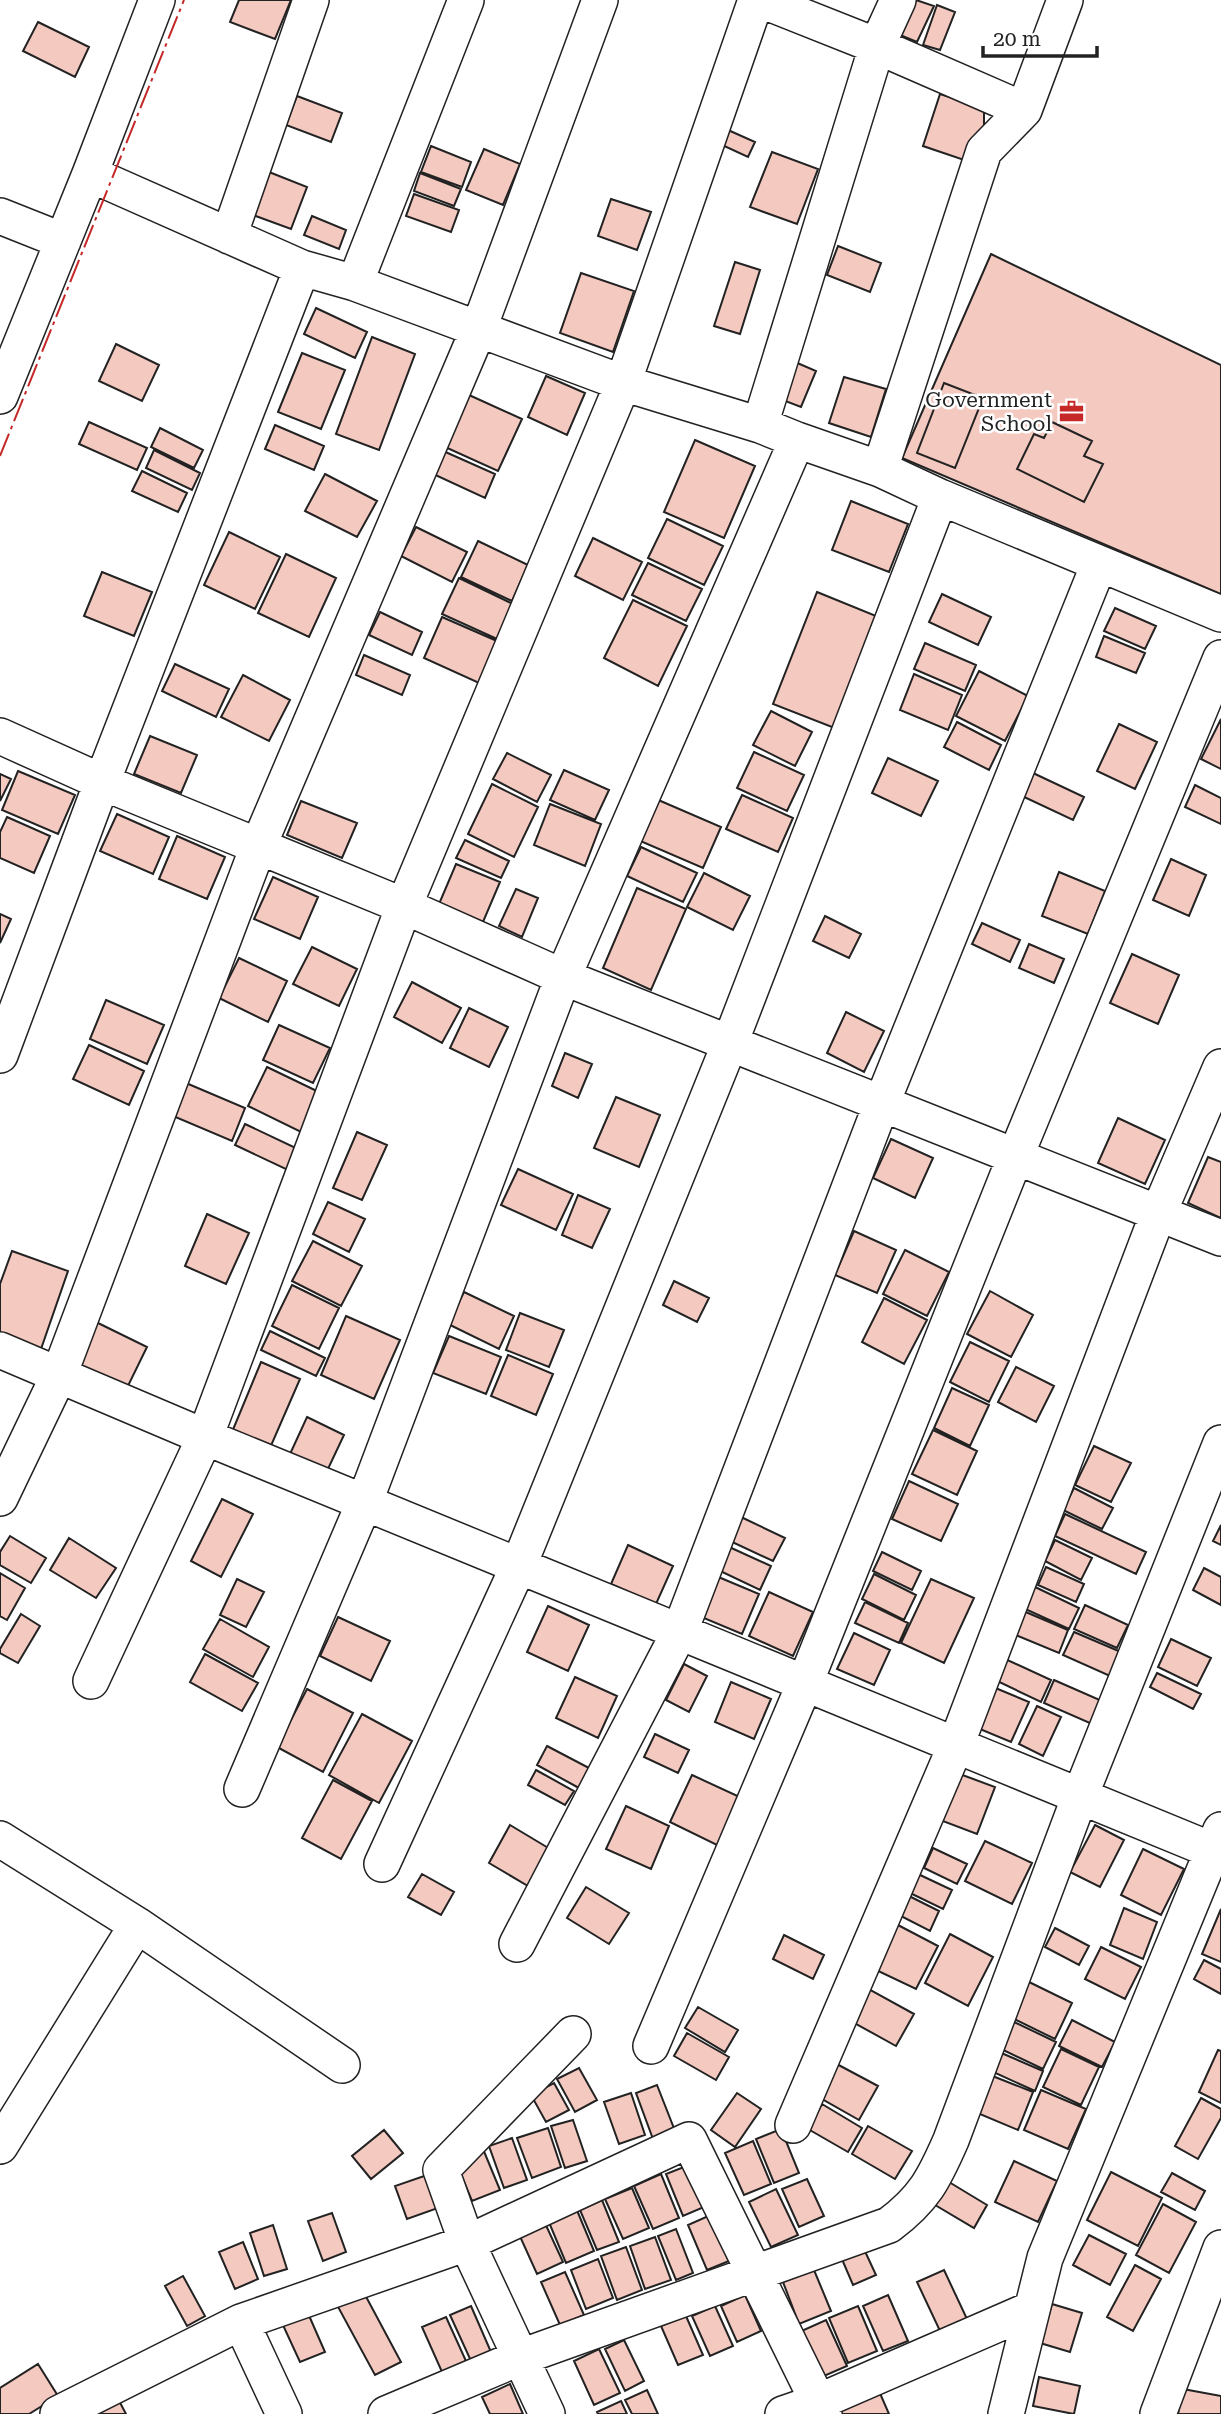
<svg xmlns="http://www.w3.org/2000/svg" width="1221" height="2414" font-family="'Roboto Serif',serif">
  <style>
    .building { fill: #f3c9c0; stroke: #222; stroke-width: 2 }
    .lines { fill: none; stroke-linecap: round; stroke-linejoin: round }
    .minor-casing { stroke: #222; stroke-width: 38 }
    .minor { stroke: #fff; stroke-width: 35 }
    .power { stroke: #c62828; stroke-width: 2; stroke-dasharray: 24 5 3.5 5; stroke-linecap: butt }
    .labels { text-anchor: middle; dominant-baseline: central; stroke-width: 5; stroke-linejoin: round; paint-order: stroke }
    .poi-label { font-size: 21px; fill: #222; stroke: #fff; text-anchor: end }
  </style>
  <rect width="100%" height="100%" fill="#fff"/>
  <path class="building" d="M239 0H291L275 39 230 22Z
    M916 0 934 6 917 42 900 35Z
    M937 5 955 12 940 50 923 45Z
    M38 22 89 47 75 77 23 51Z
    M940 94 984 108V151L967 161 923 146Z
    M297 96 342 113 331 142 286 125Z
    M728 130 755 142 748 157 722 145Z
    M431 146 471 162 462 187 421 172Z
    M484 149 520 164 503 205 466 190Z
    M772 152 818 169 797 224 750 207Z
    M269 172 307 187 291 229 253 215Z
    M420 173 461 189 454 206 414 191Z
    M414 194 459 210 451 232 406 216Z
    M611 199 651 212 637 250 598 236Z
    M312 216 346 230 339 249 304 235Z
    M838 246 881 263 870 292 827 275Z
    M991 254 1221 365V594L902 458Z
    M735 262 760 270 740 334 714 326Z
    M581 273 634 291 613 352 560 333Z
    M316 308 367 332 355 358 304 334Z
    M372 337 415 354 379 450 336 434Z
    M116 344 159 365 142 401 99 381Z
    M302 353 345 370 321 429 278 412Z
    M795 362 816 371 801 407 780 399Z
    M546 376 585 393 567 435 528 417Z
    M844 377 886 389 871 437 829 423Z
    M944 383 983 398 955 468 917 453Z
    M469 395 522 419 498 471 445 447Z
    M89 422 147 448 137 470 79 444Z
    M1052 422 1092 441 1084 456 1103 464 1084 502 1017 469 1034 434 1044 438Z
    M275 425 324 446 314 470 265 449Z
    M160 428 203 450 194 468 151 447Z
    M695 440 755 466 724 538 664 512Z
    M154 450 200 473 192 490 146 468Z
    M441 450 495 474 485 498 431 473Z
    M142 471 187 493 178 512 132 491Z
    M325 474 377 501 357 537 305 511Z
    M851 501 908 524 889 572 832 550Z
    M667 519 723 546 704 585 648 558Z
    M416 527 467 552 452 582 401 556Z
    M229 532 280 557 255 609 204 585Z
    M593 538 642 562 623 600 575 576Z
    M478 541 528 565 512 601 461 577Z
    M286 554 336 578 309 637 258 613Z
    M648 563 702 589 686 621 632 595Z
    M102 572 152 592 134 636 84 616Z
    M459 578 513 604 497 639 442 614Z
    M817 592 881 618 837 729 773 704Z
    M942 594 991 617 978 645 929 622Z
    M633 600 687 626 658 686 604 658Z
    M1115 608 1156 626 1145 649 1104 631Z
    M380 612 422 632 412 655 369 635Z
    M442 617 497 641 479 683 424 658Z
    M1104 636 1145 653 1136 673 1096 657Z
    M925 643 976 665 965 691 914 669Z
    M364 655 410 675 402 695 356 675Z
    M175 664 229 689 216 717 162 691Z
    M979 671 1028 696 1005 741 956 716Z
    M914 674 962 695 948 730 900 710Z
    M243 675 290 700 269 741 221 717Z
    M771 711 812 732 795 766 753 745Z
    M1221 719V769L1201 759Z
    M957 722 1001 745 989 770 944 747Z
    M1119 724 1157 742 1135 789 1097 771Z
    M150 736 197 755 181 793 134 774Z
    M754 752 804 775 787 811 737 788Z
    M507 753 551 775 537 802 493 779Z
    M888 758 938 781 921 816 872 793Z
    M564 770 609 790 595 820 550 800Z
    M18 771 75 795 58 834 2 810Z
    M1033 773 1084 797 1073 820 1022 796Z
    M0 774 11 779 0 801Z
    M492 784 538 807 514 857 468 834Z
    M1195 785 1221 798V824L1185 807Z
    M742 795 793 818 778 852 726 829Z
    M656 799 721 827 703 868 638 840Z
    M301 801 357 823 342 858 287 835Z
    M550 804 601 824 585 866 534 845Z
    M117 814 169 837 153 874 100 851Z
    M7 817 50 836 34 873 0 858V832Z
    M177 836 225 857 207 899 159 879Z
    M465 840 509 861 501 878 456 858Z
    M641 847 697 873 683 902 627 876Z
    M1171 859 1206 875 1189 916 1153 900Z
    M456 864 500 882 483 922 439 904Z
    M1059 872 1105 891 1088 934 1042 916Z
    M704 873 750 896 733 930 687 907Z
    M273 877 318 897 300 939 254 919Z
    M637 888 686 909 651 990 603 968Z
    M516 889 538 898 522 937 499 926Z
    M0 914 11 919 0 943Z
    M825 916 861 934 849 958 813 941Z
    M982 923 1020 940 1010 962 972 944Z
    M1029 944 1064 959 1054 983 1019 968Z
    M312 947 357 969 339 1006 293 984Z
    M1132 954 1179 975 1158 1024 1110 1003Z
    M239 958 287 981 268 1022 219 998Z
    M412 982 461 1008 442 1043 394 1017Z
    M106 1000 164 1025 147 1064 90 1039Z
    M469 1008 508 1027 489 1067 450 1048Z
    M846 1012 884 1031 864 1072 827 1053Z
    M279 1025 330 1048 313 1083 263 1060Z
    M89 1045 144 1071 129 1105 73 1079Z
    M565 1053 592 1064 578 1098 552 1086Z
    M267 1067 321 1093 301 1132 248 1106Z
    M186 1083 245 1108 232 1141 173 1116Z
    M616 1097 660 1115 639 1167 594 1148Z
    M1118 1118 1165 1140 1145 1184 1098 1163Z
    M245 1124 300 1150 290 1171 235 1145Z
    M357 1132 387 1145 362 1200 333 1188Z
    M891 1139 933 1158 915 1198 873 1178Z
    M1208 1157 1221 1162V1218L1188 1203Z
    M518 1169 573 1194 556 1230 501 1205Z
    M578 1195 610 1209 592 1248 562 1235Z
    M328 1202 365 1219 349 1252 313 1234Z
    M207 1214 249 1233 226 1284 185 1266Z
    M854 1231 896 1250 877 1293 835 1275Z
    M313 1241 362 1266 341 1306 292 1281Z
    M905 1250 949 1272 927 1316 883 1294Z
    M12 1251 68 1271 41 1349 0 1335V1284Z
    M674 1281 709 1298 697 1322 663 1305Z
    M292 1285 339 1308 319 1349 272 1326Z
    M990 1291 1033 1315 1011 1357 967 1334Z
    M464 1292 514 1316 499 1349 448 1324Z
    M884 1298 927 1320 904 1364 862 1342Z
    M520 1313 564 1330 549 1367 506 1350Z
    M346 1316 400 1340 374 1399 321 1375Z
    M96 1322 147 1347 126 1390 75 1367Z
    M270 1331 325 1358 316 1376 261 1350Z
    M449 1336 501 1357 486 1394 433 1373Z
    M970 1342 1009 1361 989 1402 950 1382Z
    M508 1355 553 1374 536 1415 491 1396Z
    M261 1362 300 1379 270 1448 232 1432Z
    M1016 1367 1054 1386 1036 1422 998 1402Z
    M952 1388 989 1405 970 1446 934 1428Z
    M307 1417 344 1435 327 1471 290 1454Z
    M933 1430 977 1451 957 1495 912 1474Z
    M1094 1446 1131 1463 1111 1502 1075 1485Z
    M909 1481 958 1504 941 1541 892 1519Z
    M1074 1488 1113 1508 1102 1529 1063 1510Z
    M222 1499 253 1514 221 1577 191 1561Z
    M1065 1514 1146 1552 1136 1574 1055 1536Z
    M741 1517 785 1538 773 1561 730 1541Z
    M1221 1525V1545L1213 1541Z
    M10 1536 46 1558 31 1583 0 1565V1552Z
    M69 1538 116 1568 96 1598 50 1570Z
    M1055 1540 1092 1558 1081 1580 1045 1561Z
    M628 1545 673 1566 656 1604 611 1584Z
    M727 1546 771 1566 760 1590 716 1569Z
    M882 1552 921 1571 912 1590 873 1571Z
    M1046 1567 1084 1584 1076 1602 1038 1585Z
    M1204 1568 1221 1577V1605L1193 1590Z
    M0 1573 25 1588 7 1620 0 1616Z
    M874 1574 916 1595 904 1620 862 1599Z
    M716 1576 759 1594 742 1634 699 1616Z
    M237 1579 264 1592 246 1627 220 1615Z
    M931 1579 974 1598 944 1663 901 1643Z
    M1033 1586 1079 1608 1069 1629 1023 1608Z
    M769 1592 813 1612 793 1656 749 1636Z
    M865 1602 908 1623 899 1643 855 1623Z
    M1085 1605 1128 1625 1117 1648 1074 1629Z
    M548 1606 589 1625 568 1671 527 1652Z
    M1021 1610 1068 1630 1059 1653 1011 1633Z
    M21 1614 40 1626 18 1663 0 1653V1649Z
    M338 1617 390 1641 371 1681 320 1656Z
    M220 1619 269 1647 253 1677 203 1649Z
    M1074 1632 1121 1652 1110 1676 1063 1655Z
    M854 1633 890 1650 874 1685 837 1669Z
    M1171 1639 1211 1658 1197 1686 1158 1667Z
    M205 1654 258 1683 242 1711 190 1682Z
    M1003 1658 1051 1680 1041 1702 993 1679Z
    M684 1664 707 1676 689 1712 666 1700Z
    M1157 1673 1201 1694 1193 1709 1150 1687Z
    M575 1677 617 1696 598 1738 556 1718Z
    M1054 1680 1102 1701 1092 1724 1044 1703Z
    M731 1682 771 1699 754 1739 715 1722Z
    M993 1687 1029 1702 1011 1742 975 1727Z
    M307 1689 353 1713 323 1772 277 1747Z
    M1037 1706 1061 1717 1043 1756 1019 1744Z
    M362 1714 412 1741 379 1803 329 1775Z
    M655 1734 689 1750 678 1773 644 1757Z
    M547 1746 589 1768 579 1788 537 1765Z
    M536 1770 574 1791 565 1805 528 1785Z
    M957 1773 995 1787 977 1834 940 1820Z
    M692 1775 744 1799 721 1847 670 1822Z
    M333 1780 372 1801 341 1859 302 1838Z
    M626 1806 669 1826 651 1869 606 1849Z
    M510 1825 555 1852 533 1889 489 1863Z
    M1095 1825 1124 1840 1100 1887 1070 1872Z
    M985 1841 1032 1863 1012 1904 965 1881Z
    M933 1848 967 1864 957 1884 924 1868Z
    M1143 1849 1184 1869 1161 1915 1121 1895Z
    M422 1874 454 1892 441 1915 408 1897Z
    M918 1874 952 1890 943 1909 910 1893Z
    M586 1887 629 1913 609 1944 567 1918Z
    M907 1895 939 1911 930 1931 897 1914Z
    M1124 1908 1157 1922 1143 1959 1110 1945Z
    M1221 1909V1962L1202 1954Z
    M896 1924 938 1946 916 1989 874 1969Z
    M1055 1928 1089 1946 1079 1965 1045 1947Z
    M950 1934 993 1957 968 2006 925 1983Z
    M784 1935 824 1955 813 1979 773 1959Z
    M1101 1947 1141 1967 1125 1999 1085 1979Z
    M1204 1960 1221 1969V1994L1194 1979Z
    M1027 1981 1072 2003 1055 2039 1010 2017Z
    M867 1988 914 2014 896 2046 849 2020Z
    M698 2007 738 2030 725 2052 685 2028Z
    M1072 2020 1115 2042 1102 2067 1059 2046Z
    M1012 2021 1056 2042 1043 2069 999 2048Z
    M687 2033 729 2057 716 2080 674 2056Z
    M1061 2049 1099 2067 1081 2105 1043 2087Z
    M1218 2050 1221 2051V2103L1199 2092Z
    M999 2052 1043 2071 1035 2091 991 2071Z
    M833 2062 878 2086 859 2120 815 2095Z
    M579 2068 597 2100 575 2112 557 2079Z
    M990 2075 1033 2092 1018 2130 975 2112Z
    M554 2083 569 2110 546 2122 531 2095Z
    M657 2085 675 2131 653 2139 636 2093Z
    M1041 2090 1086 2109 1068 2149 1024 2130Z
    M631 2093 645 2135 619 2144 604 2102Z
    M737 2093 761 2109 735 2147 711 2130Z
    M1201 2098 1221 2109V2118L1198 2159 1175 2146Z
    M822 2104 862 2128 848 2152 808 2129Z
    M573 2120 587 2161 565 2168 551 2126Z
    M868 2126 912 2151 895 2179 852 2154Z
    M548 2128 561 2167 532 2178 517 2138Z
    M781 2129 799 2173 774 2183 756 2139Z
    M384 2130 403 2153 371 2179 352 2156Z
    M512 2138 527 2180 504 2188 489 2146Z
    M753 2141 771 2184 744 2195 725 2153Z
    M483 2149 500 2190 472 2201 455 2160Z
    M1014 2161 1057 2181 1038 2222 995 2202Z
    M694 2163 711 2204 683 2216 666 2174Z
    M1111 2172 1162 2198 1138 2246 1087 2220Z
    M1172 2173 1205 2191 1195 2210 1161 2192Z
    M661 2174 679 2218 653 2229 634 2186Z
    M427 2175 438 2208 407 2219 395 2186Z
    M807 2179 824 2216 799 2227 782 2189Z
    M944 2179 987 2205 974 2228 930 2202Z
    M632 2188 649 2228 623 2239 605 2199Z
    M776 2189 798 2235 771 2247 749 2202Z
    M602 2200 619 2242 597 2250 580 2210Z
    M1163 2204 1196 2222 1169 2273 1136 2255Z
    M576 2208 594 2251 566 2263 548 2220Z
    M332 2213 346 2252 323 2261 308 2221Z
    M715 2213 734 2259 707 2270 688 2225Z
    M544 2221 563 2262 537 2274 518 2232Z
    M273 2225 287 2269 264 2276 250 2233Z
    M676 2229 693 2273 676 2280 658 2236Z
    M1089 2235 1126 2254 1110 2285 1073 2265Z
    M655 2237 671 2280 645 2289 630 2246Z
    M243 2242 258 2279 235 2289 219 2252Z
    M626 2247 642 2290 617 2300 601 2256Z
    M863 2247 876 2275 853 2285 841 2257Z
    M598 2259 613 2298 586 2309 571 2270Z
    M1135 2265 1161 2279 1133 2331 1107 2317Z
    M814 2270 831 2311 799 2324 783 2282Z
    M944 2270 967 2319 940 2331 917 2282Z
    M565 2272 584 2315 560 2325 541 2282Z
    M183 2276 205 2316 187 2326 165 2286Z
    M363 2291 401 2362 375 2375 337 2305Z
    M745 2295 761 2331 737 2342 721 2306Z
    M888 2295 908 2341 883 2351 863 2306Z
    M1052 2304 1082 2313 1070 2352 1040 2343Z
    M471 2306 491 2352 471 2361 450 2315Z
    M715 2306 733 2346 710 2356 692 2316Z
    M858 2306 877 2351 848 2363 829 2318Z
    M307 2311 325 2352 300 2362 282 2323Z
    M686 2316 703 2355 678 2365 661 2326Z
    M446 2317 466 2361 442 2372 422 2327Z
    M826 2320 847 2366 817 2379 797 2333Z
    M624 2340 644 2381 625 2391 605 2349Z
    M599 2349 620 2393 594 2405 574 2361Z
    M38 2364 58 2396 29 2414H0V2388Z
    M1039 2377 1080 2386 1074 2414 1033 2406Z
    M510 2384 523 2414H490L482 2397Z
    M1183 2389 1221 2396V2414H1178Z
    M647 2390 658 2414H632L625 2400Z
    M114 2391 126 2414H96Z
    M879 2391 889 2414H836L834 2410Z
    M621 2401 627 2414H598L597 2412Z"/>
  <g class="lines">
    <defs>
      <path id="minor" d="M761 0 877 46 1024 110
        M90 174 302 268 355 283 623 383 760 425 797 440 880 469 940 497 1221 614
        M0 216 63 241
        M229 236 311 0
        M355 283 466 0
        M0 396 90 174 157 0
        M760 425 877 46 898 0
        M880 469 984 151 1024 110 1065 0
        M0 736 102 782 404 906 563 977 1221 1238
        M0 1055 102 782 302 268
        M0 1350 205 1437 1221 1854
        M0 1498 59 1375 258 847 479 328 600 0
        M91 1681 205 1437 404 906 623 383 756 0
        M242 1789 365 1501 563 977 797 440
        M0 1839 137 1925 342 2065
        M382 1864 519 1565 730 1043 940 497
        M517 1944 680 1631 881 1105 1099 564
        M651 2046 805 1683 1016 1155 1221 658
        M793 2125 956 1745 1158 1214 1221 1067
        M0 2146 137 1925
        M241 2322 467 2243 689 2140 824 2414
        M58 2414 241 2322 284 2414
        M386 2414 521 2357 889 2225C924 2199 934 2179 951 2140L1080 1796 1221 1443
        M547 2414 467 2243 441 2170 573 2034
        M783 2414 818 2402 1032 2309
        M1006 2414 1045 2258 1221 1830
        M1158 2414 1221 2248"/>
    </defs>
    <use href="#minor" class="minor-casing"/>
    <use href="#minor" class="minor"/>
    <path class="power" d="M0 456 184 0"/>
  </g>
  <defs>
    <symbol id="office-bare" viewBox="-9 -9 18 18"><path d="M-6-3h4V-5.5h4V-3h4V5H-6ZM-1-4.5V-3h2v-1.5ZM-6 0V1H6V0Z" fill="#c62828" stroke="#fff" stroke-width="2.5" paint-order="stroke"/></symbol>
  </defs>
  <g fill-rule="evenodd">
    <use href="#office-bare" x="1054" y="394" width="35" height="35"/>
  </g>
  <g class="labels">
    <g class="poi-label">
      <text x="1052" y="400">Government<tspan x="1052" dy="24">School</tspan></text>
    </g>
  </g>
  <path d="M983 46v10h114v-10" fill="none" stroke="#222222" stroke-width="3.5"/>
  <text x="993" y="46" font-size="21" fill="#222222" stroke="#ffffff" stroke-width="5" paint-order="stroke">20 m</text>
</svg>
